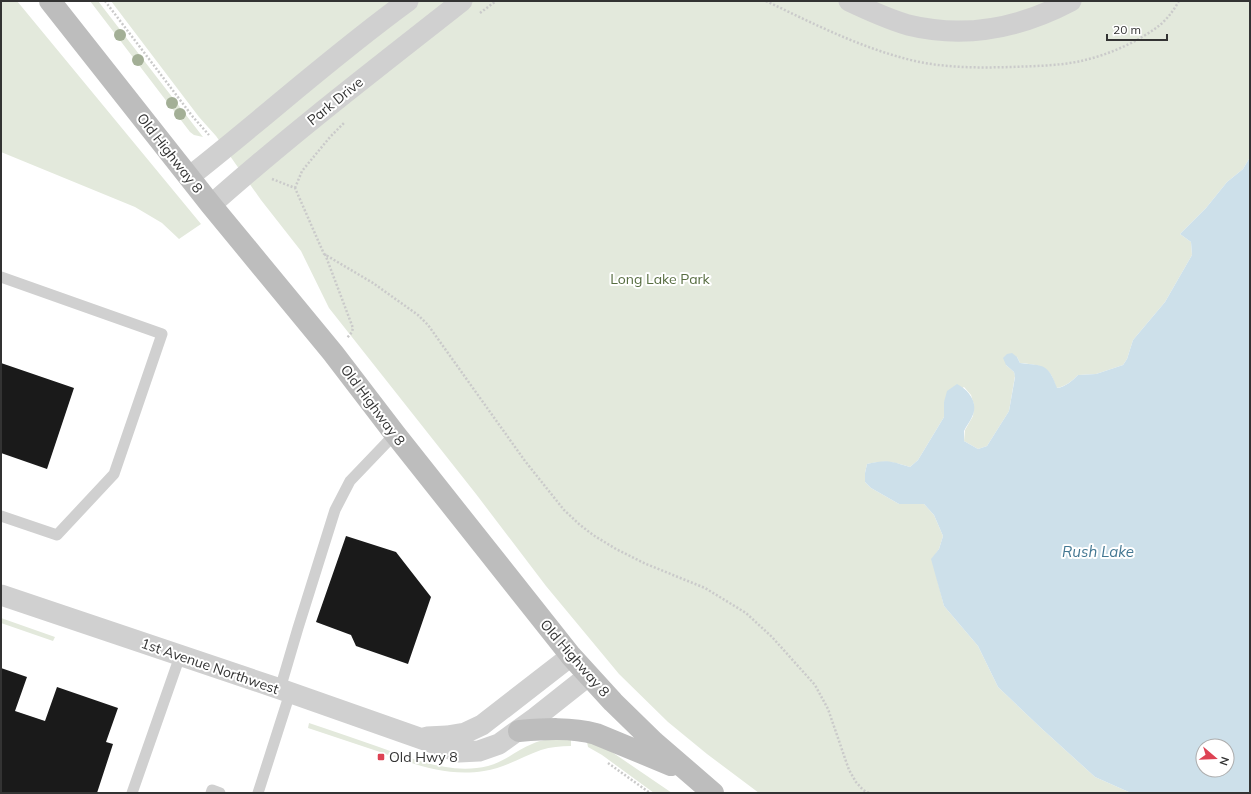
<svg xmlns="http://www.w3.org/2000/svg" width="1251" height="794" font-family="Mulish,sans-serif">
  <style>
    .green { fill: #e3e9dc }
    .water { fill: #cde0ea; fill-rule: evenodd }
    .building { fill: #1a1a1a }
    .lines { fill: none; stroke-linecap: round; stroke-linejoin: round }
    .path { stroke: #cacaca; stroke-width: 2.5; stroke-dasharray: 2 2; stroke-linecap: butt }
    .lane { stroke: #d0d0d0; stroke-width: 11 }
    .street { stroke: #d0d0d0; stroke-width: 21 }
    .secondary { stroke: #bdbdbd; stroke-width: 22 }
    .tree { fill: #a3af96 }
    .poi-dot { fill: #dd4253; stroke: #fff; stroke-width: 1.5 }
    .labels { text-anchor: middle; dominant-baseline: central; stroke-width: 4; stroke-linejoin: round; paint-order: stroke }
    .street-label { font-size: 14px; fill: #333; stroke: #fff }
    .park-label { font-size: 14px; fill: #576d41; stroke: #fff }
    .poi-label { font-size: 14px; fill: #333; stroke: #fff; text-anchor: start }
    .water-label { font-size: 15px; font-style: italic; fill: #437792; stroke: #fff }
  </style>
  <rect width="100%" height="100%" fill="#fff"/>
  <path class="green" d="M1 1H17L201 224 179 239 162 223 135 207 1 152Z
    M90 1H98L203 137 194 135 190 132Z
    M111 1H1250V157L1243 169 1227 182 1206 208 1180 234 1191 242 1192 255 1165 302 1133 340 1127 359 1123 365 1096 374 1078 375C1072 381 1065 387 1056 388 1051 366 1041 365 1020 363L1017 357 1006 365 1014 372 1015 376 1009 411 987 446 978 449 964 441 965 430 973 416 974 405 971 395 964 387 944 402V417L918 460 910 467C892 462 886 460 867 464L865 473V482L871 488 899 504H924L934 515 943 536 939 549 932 559 944 606 978 646 998 687 1041 728 1095 777 1131 793H759L707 754 668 722 619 674 546 586 476 494 329 308 301 251 261 200 216 136 199 117Z
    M1 618 55 637 53 641 1 623Z
    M309 723C333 731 356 739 379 747 413 759 451 775 488 766 504 762 517 750 532 744 544 738 558 739 571 739V746C560 746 551 747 541 750 522 757 504 768 484 771 446 777 414 764 380 752 356 744 332 736 308 728Z
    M587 742 606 748 672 793H654L602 755 588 747Z"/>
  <path class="water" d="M1250 157V793H1131L1095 777 1041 728 998 687 978 646 944 606 931 559 939 549 943 536 934 515 924 504H899L871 488 865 482V473L867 464C887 459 891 461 910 467L918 460 944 417V402L947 391 957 384C969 390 979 403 972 417 970 422 966 426 964 431 964 434 964 438 964 441L978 449 987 446 1009 411 1015 377 1014 372 1006 365 1003 358 1007 354 1012 353 1017 357 1020 363C1044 366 1048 363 1057 388 1065 387 1072 381 1078 375L1096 374 1123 365 1127 359 1133 340 1165 302 1192 255 1191 242 1180 234 1206 208 1227 182 1243 169ZM1203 746H1227V770H1203Z"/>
  <path class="building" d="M1 363 74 388 47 469 1 453Z
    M346 536 396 552 431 597 408 664 356 646 351 635 316 622Z
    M1 668 27 677 15 711 45 721 57 687 118 708 106 742 113 744 97 793H1Z"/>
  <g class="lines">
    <path class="path" d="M105 1 193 117 209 135
      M766 1C810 22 855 45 903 58 938 68 975 68 1011 67 1034 66 1058 66 1081 61 1108 55 1138 42 1160 25 1168 18 1174 10 1179 1
      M480 13 496 1
      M272 179 295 188 324 254 373 283 418 315 428 325 525 461 564 510 579 524 593 535 616 549 646 564 705 588 746 613 772 637 815 685 828 709 849 770 856 782 863 790 869 793
      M295 188 302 171 330 137 345 122
      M325 254 353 328 352 332 347 338
      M608 763 650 793"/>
    <path class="lane" d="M1 277 162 334 114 474 57 535 1 516
      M280 689 298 628 335 510 350 481 395 434
      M132 793 180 656
      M211 793 212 790 220 793
      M258 793 290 693"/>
    <path class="street" d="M849 1C868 10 888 19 908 25 965 39 1020 28 1071 1
      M189 177C263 119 332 56 408 1
      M211 205C292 133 377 68 462 1
      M1 595 280 689 459 752 479 751 499 744 535 718 588 676
      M427 737 447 736 465 733 482 725 571 656"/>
    <path class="secondary" d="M50 1 211 205 333 353 395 434 571 656 613 702 654 742 713 793
      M519 731C544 729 571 727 596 734L671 765"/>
  </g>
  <g class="tree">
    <circle cx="120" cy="35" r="6"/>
    <circle cx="138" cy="60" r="6"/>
    <circle cx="172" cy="103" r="6"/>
    <circle cx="180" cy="114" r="6"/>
  </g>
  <rect class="poi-dot" x="377" y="753" width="8" height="8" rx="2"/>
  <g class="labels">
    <g class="street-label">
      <text transform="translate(335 101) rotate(-39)">Park Drive</text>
      <text transform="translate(170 153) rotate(52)">Old Highway 8</text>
      <text transform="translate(373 405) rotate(53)">Old Highway 8</text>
      <text transform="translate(575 658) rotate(49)">Old Highway 8</text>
      <text transform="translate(210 666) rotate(19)">1st Avenue Northwest</text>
    </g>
    <g class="park-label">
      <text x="660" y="279">Long Lake Park</text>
    </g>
    <g class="poi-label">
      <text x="389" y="757">Old Hwy 8</text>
    </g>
    <g class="water-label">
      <text x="1098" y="551">Rush Lake</text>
    </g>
  </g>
  <rect width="1251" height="794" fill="none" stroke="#333333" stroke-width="4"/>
  <g transform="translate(1215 758) rotate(109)"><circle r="19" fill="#ffffff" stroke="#adadad"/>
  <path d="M0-3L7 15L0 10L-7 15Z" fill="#dd4253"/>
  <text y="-6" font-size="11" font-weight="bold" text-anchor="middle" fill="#333333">N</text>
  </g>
  <path d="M1107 34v6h60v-6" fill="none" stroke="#333333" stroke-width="2"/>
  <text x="1113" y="34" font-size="12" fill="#333333" stroke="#ffffff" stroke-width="3" paint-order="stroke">20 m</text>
</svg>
